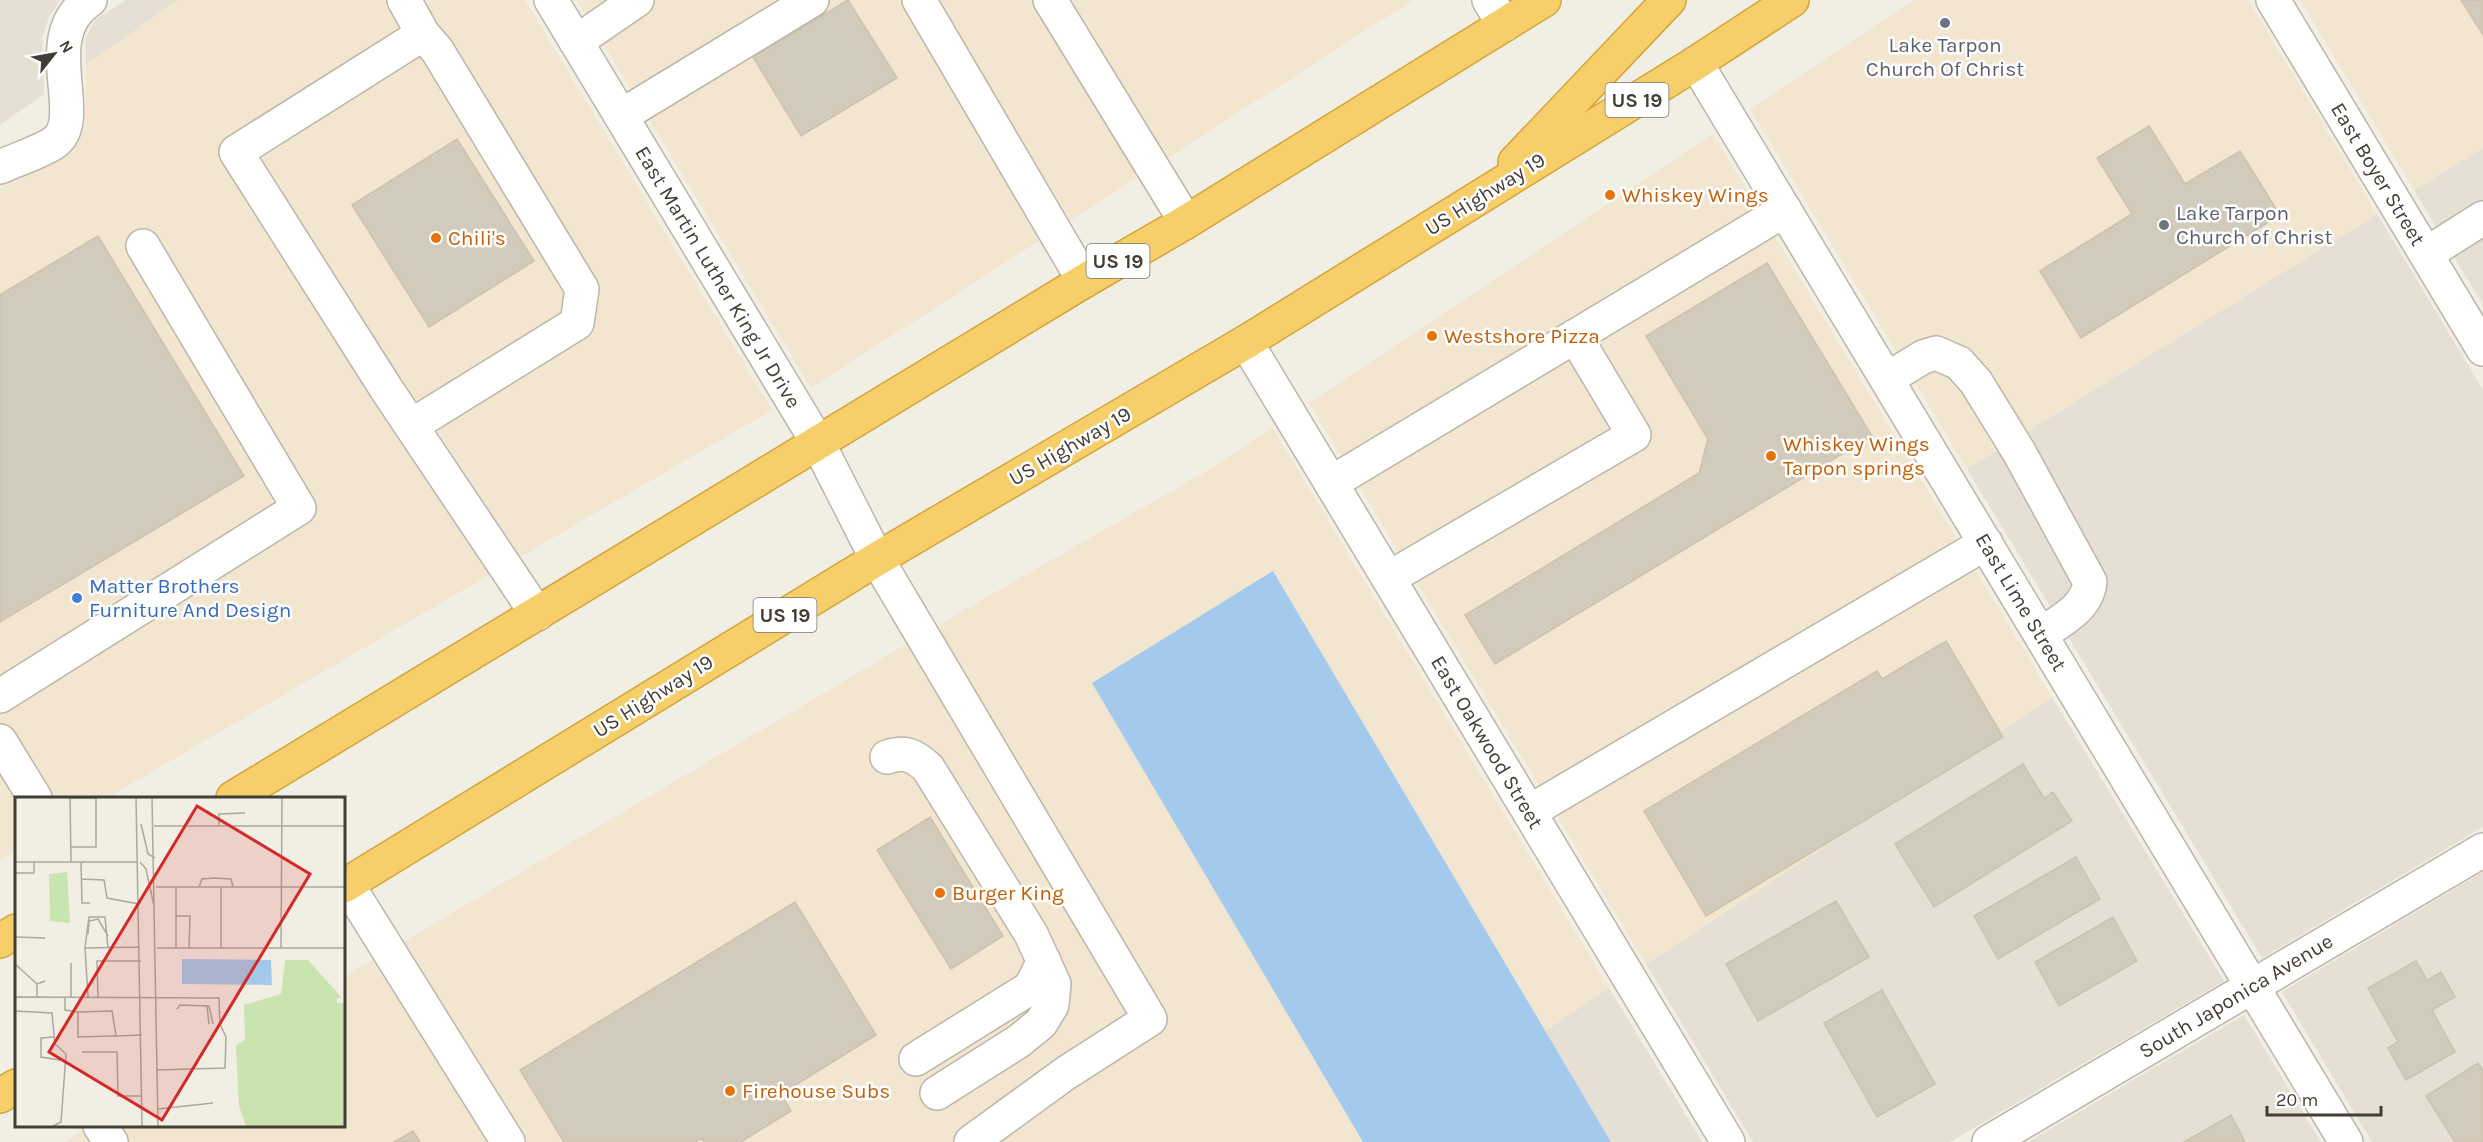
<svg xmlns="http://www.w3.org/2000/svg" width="2483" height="1142" font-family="Karla,sans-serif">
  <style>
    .residential { fill: #e5e0d3 }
    .commercial { fill: #f3e6d0 }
    .water { fill: #a3caec }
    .building { fill: #d2caba; stroke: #cdc2ae; stroke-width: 1.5 }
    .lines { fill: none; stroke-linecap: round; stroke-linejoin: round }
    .minor-casing { stroke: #bcb6a8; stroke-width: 36 }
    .highway-casing { stroke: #d5a53b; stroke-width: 36 }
    .minor { stroke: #fff; stroke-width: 33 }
    .highway { stroke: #f6cf6a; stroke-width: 33 }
    .worship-dot { fill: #6b7280; stroke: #fff; stroke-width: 2 }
    .food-dot { fill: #e8710a; stroke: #fff; stroke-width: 2 }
    .shop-dot { fill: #3f7fe0; stroke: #fff; stroke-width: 2 }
    .labels { text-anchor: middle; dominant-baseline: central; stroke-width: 5; stroke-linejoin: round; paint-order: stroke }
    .shield { fill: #fff; stroke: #7b7872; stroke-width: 1.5 }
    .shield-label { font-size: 20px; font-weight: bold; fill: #433e35 }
    .worship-label { font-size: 21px; fill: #5b616d; stroke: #fff }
    .street-label { font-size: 21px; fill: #433e35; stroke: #fff }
    .food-label { font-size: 21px; fill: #c56008; stroke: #fff; text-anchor: start }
    .shop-label { font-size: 21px; fill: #366cbe; stroke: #fff; text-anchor: start }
    .inset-road { fill: none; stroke: #aba89e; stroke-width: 1.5 }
    .view { fill: #d62828; fill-opacity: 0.15; stroke: #d62828; stroke-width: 3 }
    .inset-edge { fill: none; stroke: #433e35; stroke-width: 3 }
  </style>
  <rect width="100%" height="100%" fill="#f1eee4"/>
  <path class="residential" d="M0 0H60L49 17 42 39 44 94 0 125Z
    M126 0H178L86 65 85 40 95 20Z
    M2483 148V305L2414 190Z
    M2377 214 2483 390V827L2262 958 1967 469Z
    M2052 697 2224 981 1950 1142H1753L1646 964Z
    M2483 872V1142H2372L2282 992Z
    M1609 988 1702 1142H1611L1545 1031Z
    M2244 1015 2321 1142H2028Z"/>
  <path class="commercial" d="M178 0H525L772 410 107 798H16V851L0 861V188L63 159 74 150 86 126V65Z
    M577 0H1413L811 388Z
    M1914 0H2248L2377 214 1967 469 1750 109Z
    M2300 0H2483V148L2414 190Z
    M1713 134 2052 697 1646 964 1309 403Z
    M1272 427 1609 988 1545 1031 1273 571 1093 683 1363 1142H64L91 1126H344V977L954 616 1210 469Z"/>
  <path class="water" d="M1273 571 1611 1142H1363L1092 683Z"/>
  <path class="building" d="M848 0 897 78 801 136 753 57Z
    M2461 0H2483V35Z
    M2149 126 2185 184 2240 151 2280 215 2081 338 2040 271 2132 214 2097 158Z
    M457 139 534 261 429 327 352 205Z
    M98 236 244 476 0 622V295Z
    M1767 263 1872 436 1495 664 1465 615 1699 473 1708 439 1646 336Z
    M1946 641 2003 737 1706 916 1644 811 1877 671 1882 679Z
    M2023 764 2044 798 2053 792 2072 821 1934 907 1895 844Z
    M930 817 1003 936 951 969 877 850Z
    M2076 857 2100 899 1998 959 1974 916Z
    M1836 901 1869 957 1758 1021 1726 964Z
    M795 902 876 1035 781 1094 791 1111 741 1142H704L702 1138 695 1142H564L520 1070Z
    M2113 917 2137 961 2059 1006 2035 962Z
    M2416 961 2427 980 2441 972 2455 997 2432 1010 2455 1052 2406 1080 2388 1048 2398 1042 2368 988Z
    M1882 990 1935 1084 1877 1117 1824 1023Z
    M2478 1063 2483 1071V1142H2455L2426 1096Z
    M2231 1115 2245 1142H2184Z
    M413 1131 420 1142H394Z"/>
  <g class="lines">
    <defs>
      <path id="minor" d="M404 0 423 34
        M551 0 818 443 877 559 1150 1019 1066 1073 971 1142
        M919 0 1084 281
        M1050 0 1186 222
        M1489 0 1504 25
        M2273 0 2483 349
        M576 42 637 0
        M1696 63 2346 1142
        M621 116 812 0
        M0 167C15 160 43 151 55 142 88 117 35 36 90 0
        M2426 254 2483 218
        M1246 342 1728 1142
        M1887 379 1923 357 1936 353 1959 363 1976 382 2019 452 2090 582C2087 608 2061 621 2041 634
        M411 426 577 323 582 289 437 50 423 34 236 152 387 390 537 614
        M1331 483 1785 210
        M1389 578 1634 435 1575 336
        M0 696 299 508 143 246
        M0 741 35 798
        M887 757C905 751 914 755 928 768L1031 934 1054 984 1052 1005 1041 1023 1019 1041 937 1093
        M1529 812 1986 543
        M347 884 508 1142
        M916 1059 1030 988 1044 961
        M100 1126 111 1142
        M1989 1142 2483 850"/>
      <path id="highway" d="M1515 162 1669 0
        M233 798 1084 281 1186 222 1544 0
        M344 886 877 559 1246 342 1696 63 1792 0
        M0 941 16 931
        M0 1096 16 1086"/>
    </defs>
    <use href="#minor" class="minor-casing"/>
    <use href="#highway" class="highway-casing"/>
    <use href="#minor" class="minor"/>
    <use href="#highway" class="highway"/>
  </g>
  <g class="worship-dot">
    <circle cx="1945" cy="23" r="6"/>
    <circle cx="2164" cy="225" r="6"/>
  </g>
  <g class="food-dot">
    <circle cx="1610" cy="195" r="6"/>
    <circle cx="436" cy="238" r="6"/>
    <circle cx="1432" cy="336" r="6"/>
    <circle cx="1771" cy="456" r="6"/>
    <circle cx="940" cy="893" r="6"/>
    <circle cx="730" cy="1091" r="6"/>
  </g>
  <circle class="shop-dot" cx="77" cy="598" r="6"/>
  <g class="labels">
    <g class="shield">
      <rect x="1605.5" y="83" width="63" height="34" rx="4.5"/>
      <rect x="1086.5" y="244" width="63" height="34" rx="4.5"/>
      <rect x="753.5" y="598" width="63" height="34" rx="4.5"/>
    </g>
    <g class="shield-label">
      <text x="1637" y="100">US 19</text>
      <text x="1118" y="261">US 19</text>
      <text x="785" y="615">US 19</text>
    </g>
    <g class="worship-label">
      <text x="1945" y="45">Lake Tarpon<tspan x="1945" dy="24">Church Of Christ</tspan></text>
      <text x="2176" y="213" text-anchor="start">Lake Tarpon<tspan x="2176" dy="24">Church of Christ</tspan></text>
    </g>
    <g class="street-label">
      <text transform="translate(2378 174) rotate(59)">East Boyer Street</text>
      <text transform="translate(1485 194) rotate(-32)">US Highway 19</text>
      <text transform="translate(718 277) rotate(59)">East Martin Luther King Jr Drive</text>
      <text transform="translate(1070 446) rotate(-30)">US Highway 19</text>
      <text transform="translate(2021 602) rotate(59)">East Lime Street</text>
      <text transform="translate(653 696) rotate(-32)">US Highway 19</text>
      <text transform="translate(1487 742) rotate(59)">East Oakwood Street</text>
      <text transform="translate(2236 996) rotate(-31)">South Japonica Avenue</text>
    </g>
    <g class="food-label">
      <text x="1622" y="195">Whiskey Wings</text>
      <text x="448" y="238">Chili's</text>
      <text x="1444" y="336">Westshore Pizza</text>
      <text x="1783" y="444">Whiskey Wings<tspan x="1783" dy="24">Tarpon springs</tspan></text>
      <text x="952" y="893">Burger King</text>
      <text x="742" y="1091">Firehouse Subs</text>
    </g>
    <g class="shop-label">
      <text x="89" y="586">Matter Brothers<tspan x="89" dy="24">Furniture And Design</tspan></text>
    </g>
  </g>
  <g transform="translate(15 797)">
    <rect width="330" height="330" fill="#f1eee4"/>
    <path d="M52 75 55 126 35 124 34 77ZM270 163H293L327 201H322V206H330V329H231L224 309 221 249 230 242 229 208 266 197Z" fill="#c9e4af"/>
    <path d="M167 162 256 163 257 188 167 187Z" fill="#a3caec"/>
    <path class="inset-road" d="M55 1H81V50H55M55 1 56 65M121 1 127 329M137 1 143 329M126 27 133 57 140 61M139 29H330M204 29V17L230 16M0 65H123M66 65 67 106H75M125 65 131 72 139 109M0 76H19V65M66 82 89 83 92 101 124 107M141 90H330M161 90V151M184 90 187 82 199 81 216 82 218 90M161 119H175L174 151M73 137 74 124 83 122 93 139M0 140 30 141M70 151 124 150M142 151H330M206 151V90M266 151 267 1M56 166V200M0 167 22 187M0 200 204 201 205 227 211 240 210 271 142 273M0 200V214L37 216 40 247 51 257 46 325 38 329M22 200V187L30 184M50 200V213L63 215M73 200 70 151 74 120H90L93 151M83 200 82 164H126M192 209 194 227M162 212 165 208 194 209 198 227M101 239 97 214 63 215V240L96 239H101L127 238M39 240 26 241V260L51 264M67 255H102L103 299H127M143 312 198 306"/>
    <path class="view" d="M182 9 295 77 147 323 34 255Z"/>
    <rect width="330" height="330" class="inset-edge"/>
  </g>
  <g transform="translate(54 54) rotate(59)" stroke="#ffffff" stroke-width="4.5" paint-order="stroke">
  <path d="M0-4.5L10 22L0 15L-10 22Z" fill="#433e35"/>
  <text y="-9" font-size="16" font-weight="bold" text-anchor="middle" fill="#433e35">N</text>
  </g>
  <path d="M2267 1106v9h114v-9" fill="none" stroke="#433e35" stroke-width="3"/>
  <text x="2276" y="1106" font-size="18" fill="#433e35" stroke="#ffffff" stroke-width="4.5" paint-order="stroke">20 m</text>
</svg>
